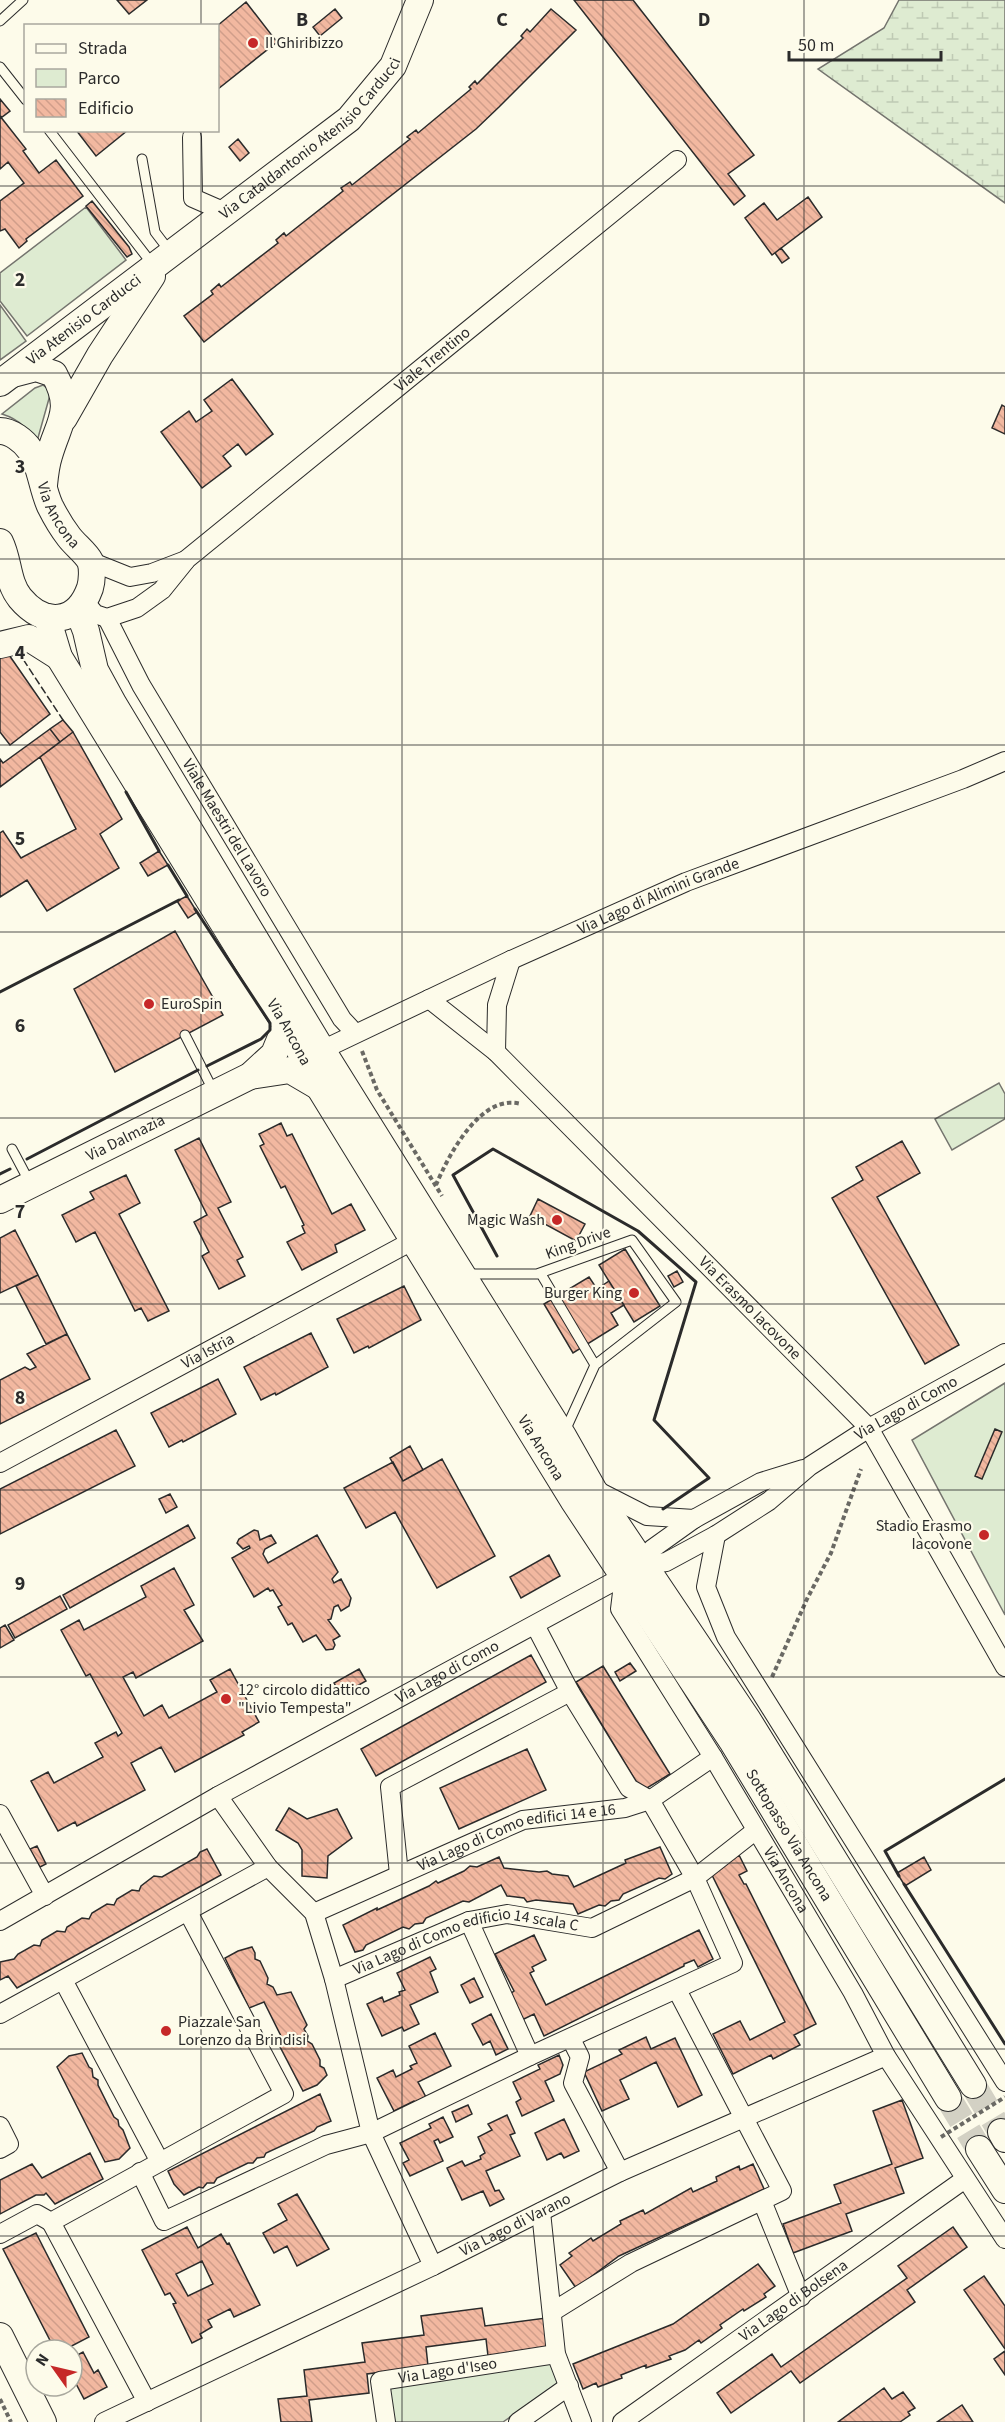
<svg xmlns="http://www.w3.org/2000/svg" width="1005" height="2422" font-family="'Source Sans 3',sans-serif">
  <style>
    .green { fill: #deebd1; stroke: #74746e; stroke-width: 1.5 }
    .wetland { fill: url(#wetland-marsh); stroke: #74746e; stroke-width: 1.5 }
    .building { fill: url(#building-back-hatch); stroke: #2b2b2b; stroke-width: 1.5; fill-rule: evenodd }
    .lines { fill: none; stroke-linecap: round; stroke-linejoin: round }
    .secondary-tunnel { stroke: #d3d1c4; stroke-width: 26; stroke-dasharray: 26 13; stroke-linecap: butt }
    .lane-casing { stroke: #2b2b2b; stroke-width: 11 }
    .street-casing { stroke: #2b2b2b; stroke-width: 20 }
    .secondary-casing { stroke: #2b2b2b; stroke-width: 28 }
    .path { stroke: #6a6964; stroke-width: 4; stroke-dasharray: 4.5 3; stroke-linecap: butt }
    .lane { stroke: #fdfbea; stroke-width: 9 }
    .street { stroke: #fdfbea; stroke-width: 18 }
    .secondary { stroke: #fdfbea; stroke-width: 26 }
    .path-bridge { stroke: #6a6964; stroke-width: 4; stroke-dasharray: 4.5 3; stroke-linecap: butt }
    .fence { stroke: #2b2b2b; stroke-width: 1.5; stroke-dasharray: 8 3; stroke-linecap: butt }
    .wall { stroke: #2b2b2b; stroke-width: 3 }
    .grid { fill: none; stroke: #2b2b2b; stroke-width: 1.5; stroke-opacity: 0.55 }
    .poi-dot { fill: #c62828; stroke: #fdfbea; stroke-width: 2 }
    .labels { text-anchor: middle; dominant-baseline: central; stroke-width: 4.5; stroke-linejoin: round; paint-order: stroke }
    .poi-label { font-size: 16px; fill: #2b2b2b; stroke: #fdfbea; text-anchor: start }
    .street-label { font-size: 16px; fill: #2b2b2b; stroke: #fdfbea }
    .grid-label { font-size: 20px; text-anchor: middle; font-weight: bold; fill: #2b2b2b; stroke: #fdfbea; stroke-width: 4.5; stroke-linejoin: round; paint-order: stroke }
  </style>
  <defs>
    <pattern id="wetland-marsh" width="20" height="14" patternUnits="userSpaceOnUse" patternTransform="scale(1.5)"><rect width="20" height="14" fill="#deebd1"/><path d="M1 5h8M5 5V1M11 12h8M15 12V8" fill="none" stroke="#bfcab4"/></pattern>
    <pattern id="building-back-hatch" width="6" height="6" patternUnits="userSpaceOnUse" patternTransform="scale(1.5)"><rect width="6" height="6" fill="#f2b8a0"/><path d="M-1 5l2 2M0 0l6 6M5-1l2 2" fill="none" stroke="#d09e8a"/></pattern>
  </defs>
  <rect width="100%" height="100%" fill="#fdfbea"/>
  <path class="green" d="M86 207 126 260 27 336 0 301V273Z
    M0 305 26 341 0 360Z
    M43 385 48 389 50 395 36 445C27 429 21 420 2 414L35 388Z
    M999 1083 1005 1094V1119L952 1150 935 1119Z
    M1005 1383V1615L912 1440Z
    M554 2360 563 2380 503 2422H392L388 2388Z"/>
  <path class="wetland" d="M899 0H1005V203L818 69 884 28Z"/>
  <path class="building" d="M117 0H147L129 14Z
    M574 0H633L754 155 728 174 745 196 734 205Z
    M246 2 277 42 218 89 217 26Z
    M335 9 342 18 320 36 313 27Z
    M551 9 576 30 499 107 476 129 204 342 184 316 213 294 211 291 219 284 221 287 278 243 276 240 284 233 286 236 343 191 341 188 350 182 352 185 410 139 407 137 416 130 418 133 471 89 469 87 475 81 477 84 523 38 521 36 527 29 530 32Z
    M0 99 10 111 2 117 0 116Z
    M0 116 26 149 23 151 39 173 56 160 83 196 26 239 27 241 19 248 5 229 0 231V201L24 183 8 162 0 169Z
    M76 130H128L96 156Z
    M238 139 249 153 240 161 229 147Z
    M808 197 822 217 772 255 745 218 764 203 777 220Z
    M92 201 129 247 132 254 127 257 86 206Z
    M781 248 789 258 782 263 775 253Z
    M232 379 273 434 246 455 238 444 223 456 231 466 202 488 161 432 189 411 196 422 212 411 204 400Z
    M1002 405 1005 407V434L992 428Z
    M7 652 50 714 10 745 0 732V658Z
    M63 720 73 732 60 742 50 729Z
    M50 729 60 742 0 787V759L3 763Z
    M73 732 122 819 100 834 119 868 47 911 27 880 0 897V833L3 831 21 858 76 829 40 757Z
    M159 851 168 865 148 876 140 863Z
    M187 896 197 912 188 918 177 901Z
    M175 931 223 1015 115 1072 74 989Z
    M281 1123 287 1136 292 1134 332 1214 351 1204 365 1230 335 1245 337 1252 302 1270 287 1242 305 1233 302 1226 304 1225 285 1186 281 1188 260 1146 264 1144 259 1134Z
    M199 1138 231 1202 218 1208 243 1257 237 1260 245 1276 219 1289 202 1256 209 1252 194 1222 207 1215 175 1150Z
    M902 1141 920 1173 877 1197 959 1345 925 1364 832 1198 863 1180 856 1167Z
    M126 1175 140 1203 119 1214 169 1311 148 1321 141 1308 135 1311 95 1232 76 1242 62 1215 94 1199 90 1192Z
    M538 1199 585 1224 576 1241 530 1216Z
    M15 1230 38 1275 0 1293V1238Z
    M625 1249 660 1306 634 1322 599 1265Z
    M677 1271 683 1282 674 1287 668 1276Z
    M38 1275 67 1334 46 1344 16 1286Z
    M589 1277 597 1289 609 1281 624 1305 611 1313 618 1325 573 1353 544 1304Z
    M404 1286 421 1320 369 1348 368 1346 354 1353 337 1319Z
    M311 1333 328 1367 276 1395 275 1393 261 1400 244 1367Z
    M67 1334 90 1379 0 1424V1380L25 1367 30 1370 36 1367 27 1354Z
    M218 1379 236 1414 183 1442 182 1440 169 1447 151 1413Z
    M995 1429 1002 1432 982 1479 975 1476Z
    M116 1430 135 1466 0 1534V1489Z
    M410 1446 423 1470 403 1481 390 1458Z
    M442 1459 495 1556 437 1588 395 1512 366 1528 344 1488 393 1462 403 1481Z
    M170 1494 177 1507 166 1513 159 1499Z
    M188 1525 195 1538 70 1608 63 1595Z
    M254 1530 258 1531 260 1540 271 1535 276 1543 265 1549 263 1554 268 1563 317 1535 338 1572 332 1579 334 1583 341 1579 351 1598 349 1606 341 1611 338 1605 334 1607 331 1619 328 1620 340 1636 333 1640 335 1645 333 1649 326 1650 316 1635 303 1642 292 1623 288 1625 278 1607 282 1605 273 1590 270 1591 268 1588 254 1597 232 1558 250 1548 249 1546 243 1549 237 1543 239 1539Z
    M549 1555 560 1576 521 1598 510 1577Z
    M174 1568 194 1605 184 1610 203 1641 136 1678 133 1672 123 1677 144 1716 162 1705 169 1718 217 1692 210 1680 230 1669 259 1722 242 1732 244 1735 175 1772 161 1747 131 1763 145 1790 77 1826 75 1822 58 1831 31 1781 48 1772 54 1783 103 1757 95 1743 116 1732 118 1736 122 1733 90 1674 86 1676 61 1630 79 1620 84 1630 146 1597 141 1586Z
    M60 1596 67 1609 15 1638 8 1625Z
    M5 1625 14 1640 0 1648V1628Z
    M531 1655 546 1682 376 1776 361 1749Z
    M630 1663 636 1671 620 1681 615 1672Z
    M603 1666 670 1774 642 1791 576 1682Z
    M359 1669 366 1681 341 1695 334 1683Z
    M527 1749 546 1790 459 1829 440 1788Z
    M289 1808 307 1819 337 1809 352 1838 328 1856 327 1878 302 1876V1850L298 1843 276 1830Z
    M37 1846 46 1864 40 1867 30 1849Z
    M660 1847 672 1874 665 1879 659 1878 623 1894 619 1900 611 1901 605 1906 599 1905 578 1914 573 1904 536 1900 527 1902 524 1898 507 1896 501 1885 469 1902 463 1901 426 1918 423 1923 415 1924 409 1929 403 1927 366 1945 363 1950 355 1952 343 1925 377 1908V1910L429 1886 436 1881 438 1883 464 1871 470 1866 477 1867 499 1857 504 1868 539 1872 547 1871 552 1874 568 1876 574 1887 626 1863 625 1860Z
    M207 1849 221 1875 17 1988 8 1976 0 1980V1962L14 1959 18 1954 34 1945 40 1946 42 1940 57 1931 65 1932 67 1927 82 1918 89 1919 92 1913 107 1904 114 1905 117 1899 132 1890 139 1891 141 1886 154 1876 162 1877 197 1857 200 1852Z
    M739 1855 747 1871 739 1875 744 1884H746L816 2024 794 2035 800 2045 773 2059 771 2055 733 2074 713 2034 740 2021 750 2040 785 2022 709 1869Z
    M924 1857 931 1870 905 1886 897 1873Z
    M699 1930 713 1959 698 1967 694 1960 684 1964V1966L544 2036 534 2014 522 2020 510 1994 514 1991 495 1954 534 1935 546 1960 532 1967 534 1971 530 1973 546 2005Z
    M252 1947 255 1953V1959L260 1961 268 1978 267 1984 273 1987 277 1995 291 1992 307 2025 304 2029 308 2036 307 2041 312 2044 320 2060V2066L324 2068 327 2075 317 2085 303 2091 277 2041 282 2038 264 2002 249 2008 225 1958 238 1951Z
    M430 1957 436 1969 430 1972 438 1992 410 2005 419 2024 404 2031 402 2027 382 2036 367 2004 382 1997 384 2002 400 1995 399 1992 405 1990 397 1973Z
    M474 1978 483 1997 470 2003 461 1985Z
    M491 2014 508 2049 496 2055 490 2041 483 2045 472 2024Z
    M435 2033 451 2066 418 2082 428 2101 417 2107 414 2101 394 2111 377 2078 393 2070 396 2077 412 2069 410 2066 417 2063 409 2046Z
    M646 2037 651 2049 675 2038 702 2095 678 2107 656 2062 620 2080 629 2099 602 2111 584 2072 622 2054 619 2050Z
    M82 2053 89 2067 92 2069 93 2077 98 2080V2085L114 2117 118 2120 119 2126 123 2130 130 2148 119 2159 105 2162 57 2067 69 2056Z
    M559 2055 563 2065 560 2074 545 2081 554 2101 522 2116 516 2102 521 2099 513 2082 540 2069 538 2065Z
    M320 2094 331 2121 317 2127 314 2131 266 2153 264 2157 257 2158 253 2163H248L217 2178 214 2183H207L203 2188 199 2187 184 2195 174 2184 168 2171Z
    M902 2100 923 2158 895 2168 904 2193 846 2214 852 2231 793 2253 783 2224 841 2203 834 2185 892 2164 873 2111Z
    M468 2105 472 2114 456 2122 452 2112Z
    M507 2115 515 2133 510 2135 520 2156 486 2171 495 2191 499 2190 504 2199 490 2206 483 2191 462 2200 447 2168 462 2161 465 2166 481 2159 480 2156 485 2153 478 2137 492 2130 488 2124Z
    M443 2117 453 2137 440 2143 438 2139 434 2141 443 2161 410 2176 403 2163 409 2160 400 2143 431 2128 429 2124Z
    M564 2119 579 2151 564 2158 561 2153 547 2160 535 2133Z
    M90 2153 103 2179 55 2204 46 2193 44 2195H36L0 2214V2180L32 2164 42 2178Z
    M753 2164 764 2189 619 2256 576 2288 560 2265 572 2256 569 2253 591 2238 593 2241 621 2224 620 2221 643 2210 645 2214 691 2188 693 2192 717 2181 716 2177 739 2166 740 2170Z
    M297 2194 329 2249 297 2266 287 2246 274 2253 263 2233 287 2220 278 2204Z
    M187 2227 198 2248 221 2234 227 2244 229 2243 260 2305 234 2317 230 2309 208 2320 212 2327 200 2334 202 2338 192 2343 173 2304 176 2303 170 2293 165 2295 142 2250ZM202 2261 213 2284 188 2296 176 2274Z
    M953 2227 967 2247 907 2290 915 2302 800 2383 791 2371 731 2413 717 2393 772 2354 781 2367 907 2278 898 2266Z
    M36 2233 89 2337 64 2350H55L3 2249Z
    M758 2264 775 2286 764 2294 766 2297 744 2311 743 2309 720 2325 722 2328 701 2343 699 2340 685 2350 669 2356 671 2359 646 2368V2365L621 2375 622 2378 598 2387 596 2383 583 2389 573 2364 673 2324Z
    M984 2276 1005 2306V2349L964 2290Z
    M482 2308 485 2326 546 2318 550 2348 488 2356 486 2339 426 2347 428 2366 367 2374 369 2393 309 2400 312 2422H281L278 2399 307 2396 304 2370 365 2362 362 2343 424 2335 421 2316Z
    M1005 2351V2375L994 2359Z
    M83 2352 94 2373 98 2370 107 2387 84 2399 72 2376V2358Z
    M884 2388 892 2399 903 2392 915 2408 908 2412 910 2415 900 2422H838Z
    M962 2405 973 2422H937Z"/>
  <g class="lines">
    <path class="secondary-tunnel" d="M973 2085 1001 2132
      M948 2098 979 2149"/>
    <defs>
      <path id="lane" d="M0 21 23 0
        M0 67 26 100
        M49 130 153 265
        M142 159 155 232 171 253
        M185 1035 214 1092
        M12 1149 30 1183
        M466 1274H541L595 1365 565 1431
        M537 1274 632 1240 676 1302 595 1365"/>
      <g id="street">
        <path d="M192 137 193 198 225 212"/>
        <path d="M90 561 130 577 152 573 186 560"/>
        <path id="s1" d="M85 602 95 614 107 618 137 608 162 590 187 559 677 160"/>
        <path id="s2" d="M107 618 141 685 342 1019 355 1033"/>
        <path id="s3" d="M429 999 496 1052 869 1428 1005 1667"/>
        <path id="s4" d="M322 1050 511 960 686 882 963 779 1005 761"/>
        <path d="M496 1052 497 1005 511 960"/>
        <path id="s5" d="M0 1463 414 1240"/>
        <path d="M596 1490 647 1516 694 1519 761 1482 803 1469"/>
        <path d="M716 1535 706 1587 726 1637 1005 2082"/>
        <path d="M645 1565 652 1549 694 1519"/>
        <path id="s6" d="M624 1576 620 1609 713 1757 853 1993 886 2056 1005 2239"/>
        <path d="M218 1796 268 1867 314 1913 334 1979 371 2133 433 2266"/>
        <path d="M0 1814 45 1896"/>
        <path d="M399 1874 390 1787 570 1692"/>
        <path id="s7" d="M314 1913 523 1820 625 1808 650 1800 713 1757"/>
        <path id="s8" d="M0 1921 218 1796 624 1576 645 1565 666 1562 716 1535 769 1501 810 1466 869 1428 1005 1353"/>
        <path d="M469 1921 530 2056"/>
        <path id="s9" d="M334 1979 469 1921 507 1914 592 1928 695 1878 755 1831"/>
        <path d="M63 1980 160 2162"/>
        <path d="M0 2014 268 1867"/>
        <path d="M571 2039 580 2057 573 2083 620 2172"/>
        <path d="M0 2126 9 2144 0 2149"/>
        <path d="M140 2172 164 2221 326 2145 371 2133 530 2056 733 1963 695 1878 650 1800 629 1788 570 1692 535 1625"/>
        <path d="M762 2201 801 2297"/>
        <path d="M541 2212 556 2354 582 2422"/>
        <path d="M51 2222 147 2402"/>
        <path d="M0 2234 37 2214 51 2222 284 2094 188 1912"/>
        <path d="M552 2312 631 2263 782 2191 677 1990"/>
        <path id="s10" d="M104 2422 433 2266 620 2172 886 2056"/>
        <path id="s11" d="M386 2422 380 2381 556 2354"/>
        <path d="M518 2422 569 2386"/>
        <path id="s12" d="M622 2422 965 2179"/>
      </g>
      <g id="secondary">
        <path d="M13 374 36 368 54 374C74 410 59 421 49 456 46 465 45 475 44 485"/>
        <path id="s13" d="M0 383 349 119 393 66 420 0"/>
        <path d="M64 418 100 355 152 276"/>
        <path id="s14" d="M0 431C11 431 24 441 30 450 40 463 42 489 50 506 55 516 62 528 69 537 75 545 86 553 90 561 93 568 92 581 90 588 77 625 44 627 20 598 7 582 9 560 0 542"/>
        <path d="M78 610 86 631 95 670 113 703 322 1050 563 1436 593 1489 748 1720 973 2085"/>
        <path id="s15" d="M47 617 59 657 286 1025 319 1087 573 1500 732 1741 948 2098"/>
        <path d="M0 645 29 638 59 657"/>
        <path d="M250 1076 290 1070 319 1087"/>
        <path id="s16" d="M0 1200 250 1076 274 1054 286 1025"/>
        <path d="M1001 2132 1005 2139"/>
        <path d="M979 2149 1005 2190"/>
        <path d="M0 2336 43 2422"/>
      </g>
    </defs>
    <use href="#lane" class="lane-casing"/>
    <use href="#street" class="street-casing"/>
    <use href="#secondary" class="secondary-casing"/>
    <path class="path" d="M362 1051 377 1090 442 1196
      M436 1185C449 1154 481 1093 521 1104
      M772 1677 807 1599 831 1553 861 1469
      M0 2399 11 2422"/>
    <use href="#lane" class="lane"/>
    <use href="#street" class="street"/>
    <use href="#secondary" class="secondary"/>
    <path class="path-bridge" d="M941 2137 1005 2097"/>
    <path class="fence" d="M17 650 63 720"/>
    <path class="wall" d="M126 792 159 851
      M168 865 187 896
      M195 909 270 1023V1030L261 1039 207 1066
      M0 992 179 900
      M27 1159 198 1070
      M0 1174 10 1169
      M497 1256 453 1175 493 1149 638 1231 696 1282 654 1420 709 1478 663 1509
      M899 1876 885 1851 1005 1779
      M904 1884 1005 2044"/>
  </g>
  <path class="grid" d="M201 0V26M402 0V2422M603 0V2422M804 0V2422M201 130V2422M0 186H1005M0 373H1005M0 559H1005M0 745H1005M0 932H1005M0 1118H1005M0 1304H1005M0 1490H1005M0 1677H1005M0 1863H1005M0 2049H1005M0 2236H1005"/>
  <g class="poi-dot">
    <circle cx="253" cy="43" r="6"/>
    <circle cx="149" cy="1004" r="6"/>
    <circle cx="557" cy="1220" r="6"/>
    <circle cx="634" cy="1293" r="6"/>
    <circle cx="984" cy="1535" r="6"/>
    <circle cx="226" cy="1699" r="6"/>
    <circle cx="166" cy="2031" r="6"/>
  </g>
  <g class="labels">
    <g class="poi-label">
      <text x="265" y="43">Il Ghiribizzo</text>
      <text x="161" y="1004">EuroSpin</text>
      <text x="545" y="1220" text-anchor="end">Magic Wash</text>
      <text x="622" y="1293" text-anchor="end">Burger King</text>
      <text x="972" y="1526" text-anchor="end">Stadio Erasmo<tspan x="972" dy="18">Iacovone</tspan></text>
      <text x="238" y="1690">12° circolo didattico<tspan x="238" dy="18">"Livio Tempesta"</tspan></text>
      <text x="178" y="2022">Piazzale San<tspan x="178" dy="18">Lorenzo da Brindisi</tspan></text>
    </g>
    <g class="street-label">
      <text stroke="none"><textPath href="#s13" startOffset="396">Via Cataldantonio Atenisio Carducci</textPath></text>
      <text stroke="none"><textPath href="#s13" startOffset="105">Via Atenisio Carducci</textPath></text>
      <text stroke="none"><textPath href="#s1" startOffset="447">Viale Trentino</textPath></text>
      <text stroke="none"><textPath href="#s14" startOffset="108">Via Ancona</textPath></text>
      <text stroke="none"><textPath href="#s2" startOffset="242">Viale Maestri del Lavoro</textPath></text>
      <text stroke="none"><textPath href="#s4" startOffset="370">Via Lago di Alimini Grande</textPath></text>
      <text stroke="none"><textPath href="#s15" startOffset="482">Via Ancona</textPath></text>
      <text stroke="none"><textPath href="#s16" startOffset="140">Via Dalmazia</textPath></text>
      <text transform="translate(578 1243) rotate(-20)">King Drive</text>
      <text stroke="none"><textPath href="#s3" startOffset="446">Via Erasmo Iacovone</textPath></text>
      <text stroke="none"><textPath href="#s5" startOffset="236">Via Istria</textPath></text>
      <text stroke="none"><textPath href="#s8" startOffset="1044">Via Lago di Como</textPath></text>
      <text stroke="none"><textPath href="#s15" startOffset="968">Via Ancona</textPath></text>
      <text stroke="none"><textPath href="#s8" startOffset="512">Via Lago di Como</textPath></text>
      <text stroke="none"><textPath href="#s15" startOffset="1428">Sottopasso Via Ancona</textPath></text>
      <text stroke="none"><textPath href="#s7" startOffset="218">Via Lago di Como edifici 14 e 16</textPath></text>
      <text stroke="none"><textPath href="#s6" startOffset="351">Via Ancona</textPath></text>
      <text stroke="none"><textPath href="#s9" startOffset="140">Via Lago di Como edificio 14 scala C</textPath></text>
      <text stroke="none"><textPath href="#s10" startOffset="456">Via Lago di Varano</textPath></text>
      <text stroke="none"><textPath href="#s12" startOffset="210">Via Lago di Bolsena</textPath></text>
      <text stroke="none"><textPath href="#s11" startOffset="110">Via Lago d'Iseo</textPath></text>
    </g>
  </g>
  <g class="grid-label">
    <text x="302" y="26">B</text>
    <text x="502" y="26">C</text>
    <text x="704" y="26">D</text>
    <text x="20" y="286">2</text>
    <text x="20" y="473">3</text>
    <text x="20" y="659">4</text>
    <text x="20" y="845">5</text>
    <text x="20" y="1032">6</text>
    <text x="20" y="1218">7</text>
    <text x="20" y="1404">8</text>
    <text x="20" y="1590">9</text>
  </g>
  <rect x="24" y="24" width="195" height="108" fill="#fdfbea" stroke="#a9a89e" stroke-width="1.5"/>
  <rect x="36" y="44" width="30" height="9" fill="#fdfbea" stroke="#a9a89e" stroke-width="1.5"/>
  <text x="78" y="54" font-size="18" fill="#2b2b2b">Strada</text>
  <rect x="36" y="69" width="30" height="18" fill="#deebd1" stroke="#a9a89e" stroke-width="1.5"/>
  <text x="78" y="84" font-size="18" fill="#2b2b2b">Parco</text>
  <rect x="36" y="99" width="30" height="18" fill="url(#building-back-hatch)" stroke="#a9a89e" stroke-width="1.5"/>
  <text x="78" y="114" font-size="18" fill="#2b2b2b">Edificio</text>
  <g transform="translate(54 2368) rotate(304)"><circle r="28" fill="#fdfbea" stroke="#a9a89e" stroke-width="1.5"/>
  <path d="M0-4.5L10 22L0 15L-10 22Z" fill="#c62828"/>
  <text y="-9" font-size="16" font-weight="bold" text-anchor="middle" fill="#2b2b2b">N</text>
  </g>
  <path d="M789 51v9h152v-9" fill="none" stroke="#2b2b2b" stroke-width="3"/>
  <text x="798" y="51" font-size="18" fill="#2b2b2b" stroke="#fdfbea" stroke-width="4.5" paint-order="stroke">50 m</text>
</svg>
